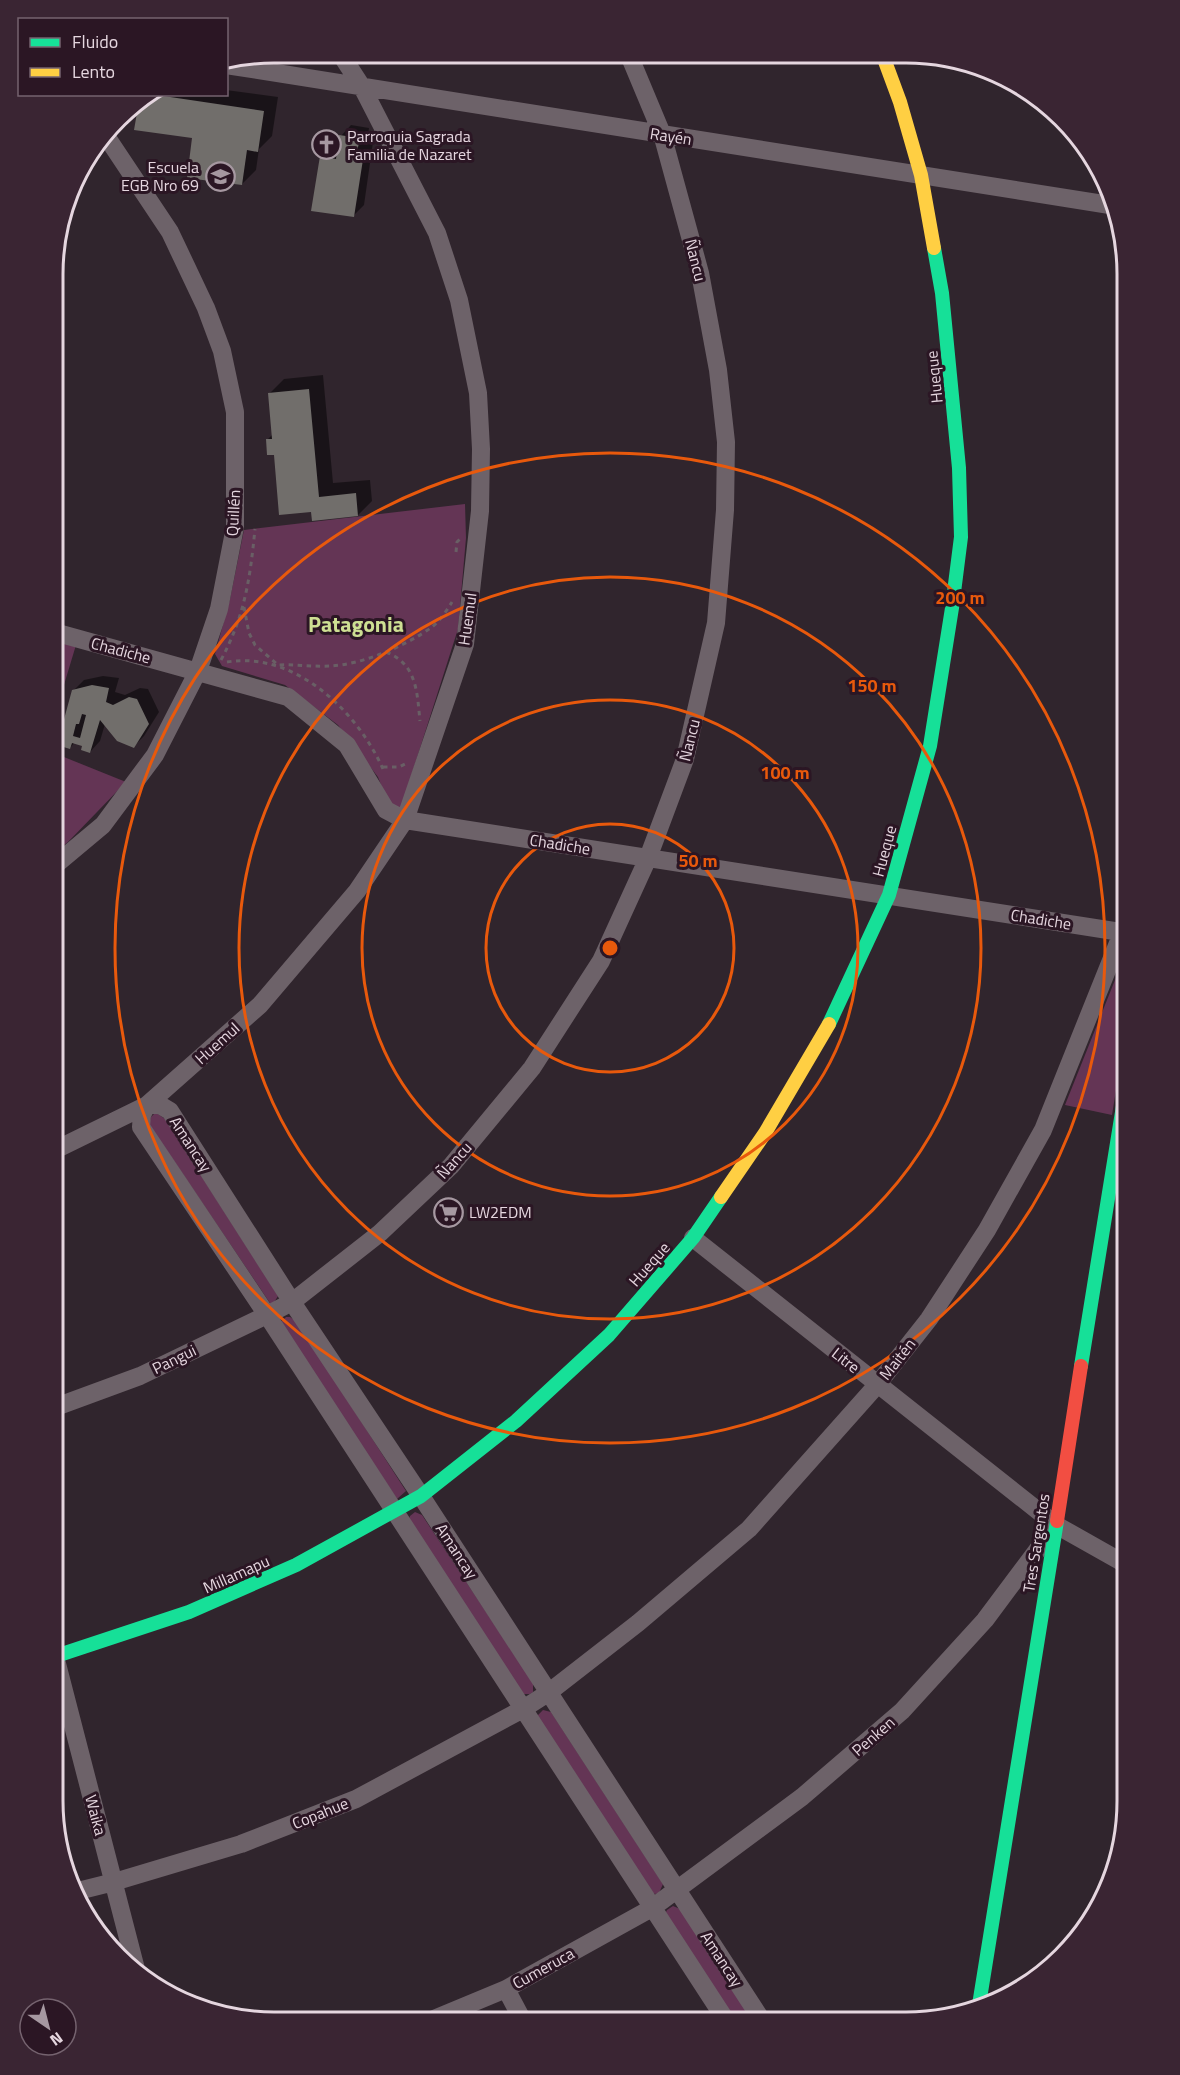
<svg xmlns="http://www.w3.org/2000/svg" width="1180" height="2075" font-family="'Titillium Web',sans-serif">
  <style>
    .green { fill: #643555 }
    .shadow { fill: #0007 }
    .building { fill: #716e6b; fill-rule: evenodd }
    .lines { fill: none; stroke-linecap: round; stroke-linejoin: round }
    .path { stroke: #695f65; stroke-width: 3; stroke-dasharray: 4.5 4.5; stroke-linecap: butt }
    .street { stroke: #6d6269; stroke-width: 18 }
    .fast { stroke: #16e098; stroke-width: 14 }
    .slow { stroke: #ffcf43; stroke-width: 14 }
    .jam { stroke: #f24e42; stroke-width: 14 }
    .ring { fill: none; stroke: #e8590c; stroke-width: 3 }
    .labels { text-anchor: middle; dominant-baseline: central; stroke-width: 6; stroke-linejoin: round; paint-order: stroke }
    .poi-label { font-size: 16px; fill: #e5d6df; stroke: #2b1624; text-anchor: start }
    .street-label { font-size: 16px; fill: #e5d6df; stroke: #2b1624 }
    .district-label { font-size: 22px; font-weight: bold; fill: #cedf93; stroke: #2b1624 }
    .rim { fill: none; stroke: #e5d6df; stroke-width: 3 }
    .centre { fill: #e8590c; stroke: #2b1624; stroke-width: 3 }
    .ring-label { font-size: 18px; text-anchor: middle; font-weight: bold; fill: #e8590c; stroke: #2b1624; stroke-width: 6; stroke-linejoin: round; paint-order: stroke }
  </style>
  <rect width="100%" height="100%" fill="#30252d"/>
  <path class="green" d="M465 504 466 538 458 629 400 811 387 801 378 777 338 725 285 685 222 666 215 654 230 599 244 530Z
    M54 640 76 645 54 718Z
    M54 753 126 782 68 842 54 853Z
    M1127 950V1022L1112 1115 1065 1105Z
    M154 1114H158L165 1119 278 1296 273 1304 270 1303 149 1124 151 1117Z
    M286 1317H290L297 1322 404 1488 406 1491 397 1499 280 1323Z
    M415 1512 422 1515 533 1683V1692L530 1694H521L408 1523 410 1516Z
    M543 1710 551 1712 663 1884 659 1893 655 1894 649 1891 537 1716Z
    M673 1906 680 1909 754 2022H733L665 1914 667 1910Z"/>
  <path class="shadow" d="M226 90 278 97 272 136 259 149 256 170 242 184 194 137 140 106 132 105 149 94H226Z
    M351 125 369 128 367 142H373L364 205 353 216 321 157 332 146 339 147 341 136Z
    M323 375 333 483 370 480 372 501 358 515 313 510 267 440 273 434 270 393 284 379Z
    M103 676 119 678 115 692 125 695 140 688 148 689 159 712 144 736 134 746 105 724 100 741 90 752 84 745 75 742 70 748 74 690 84 680Z"/>
  <path class="building" d="M150 94 264 111 258 152 247 150 242 185 187 178 192 138 134 130 138 107 130 106 140 100H144V97Z
    M339 135 360 138 357 152 364 153 354 217 311 211 320 156 336 159Z
    M309 389 319 497 356 493 358 516 312 521 311 512 279 515 274 455H267L266 439H272L268 393Z
    M92 685 109 688 106 702 113 705 129 697 137 699 149 724 134 748 117 741 100 720 90 753 81 750 82 746 72 743 70 749 57 745 72 690ZM82 714 86 715 80 738 73 736 76 724H79Z"/>
  <g class="lines">
    <path class="path" d="M456 552 457 542 460 539
      M244 607 249 633 255 645 278 665C295 664 312 667 329 666 361 665 406 646 432 627 440 621 447 610 452 602
      M386 652C417 664 417 692 420 721
      M221 660C245 615 250 579 255 529
      M227 662C295 651 357 711 383 769
      M383 767H399L405 764"/>
    <path class="street" d="M226 65 1116 206
      M54 632 288 697 347 745 386 810 405 820 1127 933
      M54 866 103 825 155 755 198 671 219 609 235 527V412L222 351 206 308 170 232 106 136
      M147 1105H160L170 1111 292 1302 421 1496 763 2022
      M147 1105 142 1115 141 1127 267 1315 727 2022
      M53 1151 147 1105 260 1005 357 891 405 820 465 644 480 511 481 449 478 393 459 300 437 233 362 87 340 53
      M693 1238 1056 1525 1127 1565
      M53 1408 140 1376 267 1315 292 1302 380 1233 451 1166 532 1068 601 961 648 858 685 759 716 623 725 510 726 442 718 370 700 273 662 134 629 55
      M55 1656 137 1973
      M74 1892 114 1882 241 1844 356 1799 523 1709 548 1693 638 1623 749 1529 877 1385 929 1319 987 1230 1043 1130 1122 933
      M506 1989 523 2021
      M429 2021 506 1989 652 1908 802 1797 902 1711 985 1620 1053 1529"/>
    <path class="fast" d="M829 1024 889 895 930 746 952 608 961 537 959 468 942 293 934 248
      M1081 1366 1127 1081
      M53 1657 189 1612 296 1565 421 1496 516 1421 609 1335 693 1238 721 1197
      M978 2011 1057 1521"/>
    <path class="slow" d="M883 56 900 102 921 175 934 248
      M721 1197 765 1133 829 1024"/>
    <path class="jam" d="M1057 1521 1081 1366"/>
  </g>
  <g class="ring">
    <circle cx="610" cy="948" r="124"/>
    <circle cx="610" cy="948" r="248"/>
    <circle cx="610" cy="948" r="371"/>
    <circle cx="610" cy="948" r="495"/>
  </g>
  <defs>
    <symbol id="church-ring" viewBox="-11 -11 22 22"><circle r="9.5" fill="#2b1624" stroke="#a698a1" stroke-width="1.5"/><path d="M-1.2-6h2.4v3.5h3.3v2.4h-3.3V6h-2.4V-.1h-3.3v-2.4h3.3Z" fill="#a698a1"/></symbol>
    <symbol id="school-ring" viewBox="-11 -11 22 22"><circle r="9.5" fill="#2b1624" stroke="#a698a1" stroke-width="1.5"/><path d="M0-5L7-2L0 1L-7-2ZM-4 1L0 2.5L4 1V4Q0 6-4 4Z" fill="#a698a1"/></symbol>
    <symbol id="supermarket-ring" viewBox="-11 -11 22 22"><circle r="9.5" fill="#2b1624" stroke="#a698a1" stroke-width="1.5"/><path d="M-6-5.5h2.5l.6 2H6L4.5 2H-2.5L-4.4-4H-6ZM-1.5 3.2a1.3 1.3 0 1 0 .1 0ZM3 3.2a1.3 1.3 0 1 0 .1 0Z" fill="#a698a1"/></symbol>
  </defs>
  <g fill-rule="evenodd">
    <use href="#church-ring" x="310" y="128" width="33" height="33"/>
    <use href="#school-ring" x="204" y="160" width="33" height="33"/>
    <use href="#supermarket-ring" x="432" y="1196" width="33" height="33"/>
  </g>
  <g class="labels">
    <g class="poi-label">
      <text x="347" y="136">Parroquia Sagrada<tspan x="347" dy="18">Familia de Nazaret</tspan></text>
      <text x="199" y="167" text-anchor="end">Escuela<tspan x="199" dy="18">EGB Nro 69</tspan></text>
      <text x="469" y="1212">LW2EDM</text>
    </g>
    <g class="street-label">
      <text transform="translate(671 136) rotate(9)">Rayén</text>
      <text transform="translate(696 260) rotate(76)">Ñancu</text>
      <text transform="translate(934 377) rotate(-96)">Hueque</text>
      <text transform="translate(233 513) rotate(-87)">Quillén</text>
      <text transform="translate(467 619) rotate(-82)">Huemul</text>
      <text transform="translate(121 650) rotate(15)">Chadiche</text>
      <text transform="translate(689 740) rotate(-76)">Ñancu</text>
      <text transform="translate(560 844) rotate(9)">Chadiche</text>
      <text transform="translate(884 851) rotate(-75)">Hueque</text>
      <text transform="translate(1041 919) rotate(9)">Chadiche</text>
      <text transform="translate(217 1043) rotate(-42)">Huemul</text>
      <text transform="translate(191 1144) rotate(57)">Amancay</text>
      <text transform="translate(454 1160) rotate(-48)">Ñancu</text>
      <text transform="translate(649 1264) rotate(-49)">Hueque</text>
      <text transform="translate(174 1359) rotate(-26)">Pangui</text>
      <text transform="translate(897 1359) rotate(-52)">Maitén</text>
      <text transform="translate(846 1360) rotate(38)">Litre</text>
      <text transform="translate(1036 1543) rotate(-81)">Tres Sargentos</text>
      <text transform="translate(457 1551) rotate(57)">Amancay</text>
      <text transform="translate(236 1574) rotate(-24)">Millamapu</text>
      <text transform="translate(873 1736) rotate(-41)">Penken</text>
      <text transform="translate(320 1813) rotate(-22)">Copahue</text>
      <text transform="translate(96 1815) rotate(75)">Waika</text>
      <text transform="translate(722 1959) rotate(57)">Amancay</text>
      <text transform="translate(543 1968) rotate(-29)">Cumeruca</text>
    </g>
    <g class="district-label">
      <text x="356" y="624">Patagonia</text>
    </g>
  </g>
  <path d="M0 0H1180V2075H0ZM274 63H906A211 211 0 0 1 1117 274V1801A211 211 0 0 1 906 2012H274A211 211 0 0 1 63 1801V274A211 211 0 0 1 274 63Z" fill="#3a2533" fill-rule="evenodd"/>
  <path class="rim" d="M274 63H906A211 211 0 0 1 1117 274V1801A211 211 0 0 1 906 2012H274A211 211 0 0 1 63 1801V274A211 211 0 0 1 274 63Z"/>
  <circle cx="610" cy="948" r="9" class="centre"/>
  <g class="ring-label">
    <text x="960" y="604">200 m</text>
    <text x="872" y="692">150 m</text>
    <text x="785" y="779">100 m</text>
    <text x="698" y="867">50 m</text>
  </g>
  <rect x="18" y="18" width="210" height="78" fill="#2b1624" stroke="#75636f" stroke-width="1.5"/>
  <rect x="30" y="38" width="30" height="9" fill="#16e098" stroke="#75636f" stroke-width="1.5"/>
  <text x="72" y="48" font-size="18" fill="#e5d6df">Fluido</text>
  <rect x="30" y="68" width="30" height="9" fill="#ffcf43" stroke="#75636f" stroke-width="1.5"/>
  <text x="72" y="78" font-size="18" fill="#e5d6df">Lento</text>
  <g transform="translate(48 2027) rotate(145)"><circle r="28" fill="#2b1624" stroke="#75636f" stroke-width="1.5"/>
  <path d="M0-4.5L10 22L0 15L-10 22Z" fill="#a698a1"/>
  <text y="-9" font-size="16" font-weight="bold" text-anchor="middle" fill="#e5d6df">N</text>
  </g>
</svg>
